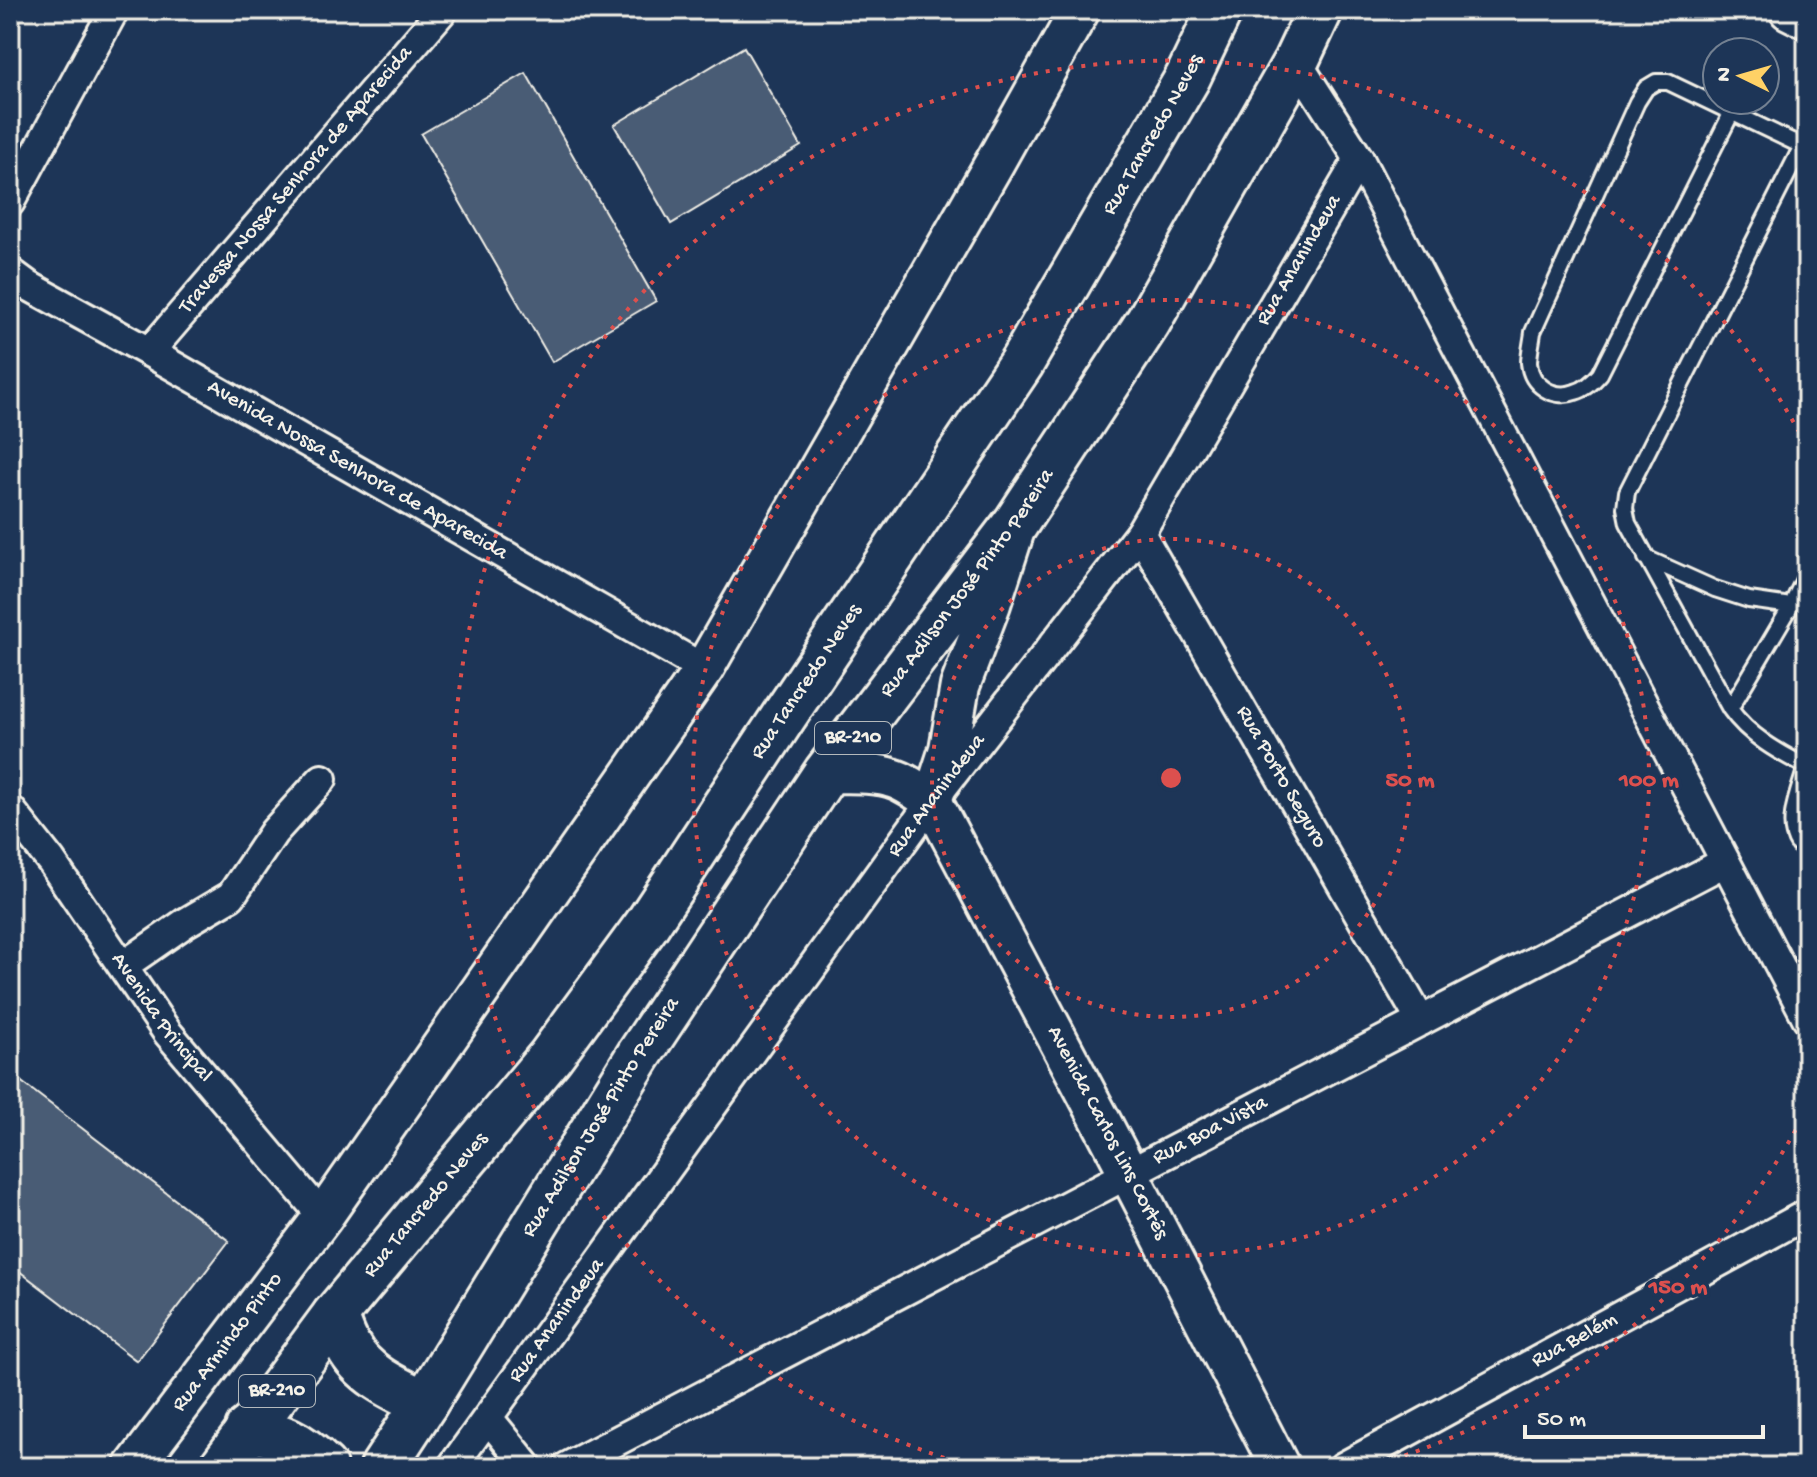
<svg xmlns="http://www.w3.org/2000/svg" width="1817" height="1477" font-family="'Gochi Hand',sans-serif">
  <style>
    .building { fill: #485b74; stroke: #f4f1e8; stroke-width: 2 }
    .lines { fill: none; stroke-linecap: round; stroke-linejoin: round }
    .lane-casing { stroke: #f4f1e8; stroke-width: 20 }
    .street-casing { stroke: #f4f1e8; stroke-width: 34 }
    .secondary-casing { stroke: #f4f1e8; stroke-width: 44 }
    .primary-casing { stroke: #f4f1e8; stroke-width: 50 }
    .lane { stroke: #1d3557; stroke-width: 14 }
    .street { stroke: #1d3557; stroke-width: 28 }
    .secondary { stroke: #1d3557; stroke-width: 38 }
    .primary { stroke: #1d3557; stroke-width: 44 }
    .ring { fill: none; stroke: #dc504e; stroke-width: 4; stroke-dasharray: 4 8 }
    .labels { text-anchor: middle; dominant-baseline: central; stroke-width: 7; stroke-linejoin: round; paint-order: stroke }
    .shield { fill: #1d3557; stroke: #b4b9bc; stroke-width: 2 }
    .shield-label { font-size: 20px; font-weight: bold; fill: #f4f1e8 }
    .street-label { font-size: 22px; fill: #f4f1e8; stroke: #1d3557 }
    .centre { fill: #dc504e; stroke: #1d3557; stroke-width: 4 }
    .ring-label { font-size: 24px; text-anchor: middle; font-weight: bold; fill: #dc504e; stroke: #1d3557; stroke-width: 7; stroke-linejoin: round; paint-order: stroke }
  </style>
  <rect width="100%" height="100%" fill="#1d3557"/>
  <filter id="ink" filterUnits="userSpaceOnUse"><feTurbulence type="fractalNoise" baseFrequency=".0125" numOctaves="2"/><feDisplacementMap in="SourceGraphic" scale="16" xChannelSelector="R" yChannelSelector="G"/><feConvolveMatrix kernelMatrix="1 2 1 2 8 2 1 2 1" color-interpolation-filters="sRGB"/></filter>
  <g filter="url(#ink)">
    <path class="building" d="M744 47 801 146 671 224 614 125Z
      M526 73 656 301 552 362 421 134Z
      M10 1073 229 1241 137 1361 10 1264Z"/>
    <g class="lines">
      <defs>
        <path id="lane" d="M1732 112 1600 374C1593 382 1586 389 1575 392 1554 400 1531 386 1529 363 1529 353 1532 341 1533 332L1637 102 1646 88 1656 82H1668L1802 146
          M1807 148 1802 146 1627 492 1625 508 1628 523 1730 709C1749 736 1778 752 1807 767
          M1646 558 1715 589 1749 600 1791 606
          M1730 709 1791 606 1807 573
          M1806 767C1800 789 1784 823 1798 844 1798 845 1806 853 1807 854"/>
        <g id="street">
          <path d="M1296 61 1359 159 1807 1018"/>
          <path d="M10 202 114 10"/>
          <path id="s1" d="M10 272 29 286 149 352 704 669"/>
          <path id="s2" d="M149 352 443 10"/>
          <path id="s3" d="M1140 533 1421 1021"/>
          <path id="s4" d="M10 809 51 861 167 1032 323 1217"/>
          <path d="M123 966 185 923 231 896 274 832 322 779"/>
          <path d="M488 1418 528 1467"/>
          <path id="s5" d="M452 1467 932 801 1140 533 1359 159"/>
          <path id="s6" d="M567 1467 1725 862"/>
          <path id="s7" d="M1343 1467 1807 1214"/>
        </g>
        <g id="secondary">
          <path d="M1789 10 1807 19"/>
          <path id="s8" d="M826 773C847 774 872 771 892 778 906 782 920 793 932 801L1129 1174 1280 1467"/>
          <path d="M932 801 949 749 960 686 991 604 1014 533"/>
          <path id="s9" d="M134 1467 323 1217 704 669 995 162 1080 10"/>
        </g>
        <g id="primary">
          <path d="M335 1315C339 1325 342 1336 348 1346 363 1375 396 1389 425 1403"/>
          <path d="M248 1429C285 1437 296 1440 324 1467"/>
          <path id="s10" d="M222 1467 335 1315 550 1057 646 926 784 716 1022 362 1188 77 1220 10"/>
          <path id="s11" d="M383 1467 425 1403 639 1055 826 773 1016 523 1148 322 1296 61 1320 10"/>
        </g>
      </defs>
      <use href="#lane" class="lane-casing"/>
      <use href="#street" class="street-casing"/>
      <use href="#secondary" class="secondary-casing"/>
      <use href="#primary" class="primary-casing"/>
      <use href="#lane" class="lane"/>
      <use href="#street" class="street"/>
      <use href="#secondary" class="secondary"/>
      <use href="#primary" class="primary"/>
    </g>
  </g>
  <g class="ring">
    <circle cx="1171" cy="778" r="239"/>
    <circle cx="1171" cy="778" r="478"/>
    <path d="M1807 1109A717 717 0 0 1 1375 1465M967 1465A717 717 0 1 1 1807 447"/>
  </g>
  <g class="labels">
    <g class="shield">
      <rect x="815" y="722" width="76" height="32" rx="6"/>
      <rect x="239" y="1375" width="76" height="32" rx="6"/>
    </g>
    <g class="shield-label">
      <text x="853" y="738">BR-210</text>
      <text x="277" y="1391">BR-210</text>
    </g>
    <g class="street-label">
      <text stroke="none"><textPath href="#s10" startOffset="1628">Rua Tancredo Neves</textPath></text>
      <text stroke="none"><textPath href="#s2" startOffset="226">Travessa Nossa Senhora de Aparecida</textPath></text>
      <text stroke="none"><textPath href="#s5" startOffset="1476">Rua Ananindeua</textPath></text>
      <text stroke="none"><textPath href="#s1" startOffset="400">Avenida Nossa Senhora de Aparecida</textPath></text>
      <text stroke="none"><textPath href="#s11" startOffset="1060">Rua Adilson José Pinto Pereira</textPath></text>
      <text stroke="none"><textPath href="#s10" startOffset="980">Rua Tancredo Neves</textPath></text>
      <text stroke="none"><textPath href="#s3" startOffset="282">Rua Porto Seguro</textPath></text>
      <text stroke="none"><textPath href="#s5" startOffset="828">Rua Ananindeua</textPath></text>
      <text stroke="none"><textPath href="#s4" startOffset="258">Avenida Principal</textPath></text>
      <text stroke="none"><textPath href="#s11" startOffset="412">Rua Adilson José Pinto Pereira</textPath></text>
      <text stroke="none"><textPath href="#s6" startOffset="726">Rua Boa Vista</textPath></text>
      <text stroke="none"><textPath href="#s8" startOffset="488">Avenida Carlos Lins Cortês</textPath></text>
      <text stroke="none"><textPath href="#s10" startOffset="332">Rua Tancredo Neves</textPath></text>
      <text stroke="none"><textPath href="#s5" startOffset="180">Rua Ananindeua</textPath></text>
      <text stroke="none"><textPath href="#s7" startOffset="264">Rua Belém</textPath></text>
      <text stroke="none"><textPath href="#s9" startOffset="156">Rua Armindo Pinto</textPath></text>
    </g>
  </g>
  <circle cx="1171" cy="778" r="12" class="centre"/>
  <g class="ring-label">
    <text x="1410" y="786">50 m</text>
    <text x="1649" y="786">100 m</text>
    <text x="1678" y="1293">150 m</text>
  </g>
  <rect width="1817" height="1477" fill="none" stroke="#1d3557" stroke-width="40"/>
  <rect x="20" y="20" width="1777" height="1437" fill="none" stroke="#f4f1e8" stroke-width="3" filter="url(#ink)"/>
  <g transform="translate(1741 76) rotate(275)"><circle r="38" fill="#1d3557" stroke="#738091" stroke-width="2"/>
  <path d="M0-6L14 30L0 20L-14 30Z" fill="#ffd166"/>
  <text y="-12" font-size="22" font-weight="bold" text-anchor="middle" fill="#f4f1e8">N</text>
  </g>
  <path d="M1525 1425v12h238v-12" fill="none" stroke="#f4f1e8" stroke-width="4"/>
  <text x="1537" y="1425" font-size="24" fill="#f4f1e8" stroke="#1d3557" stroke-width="6" paint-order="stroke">50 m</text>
</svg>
